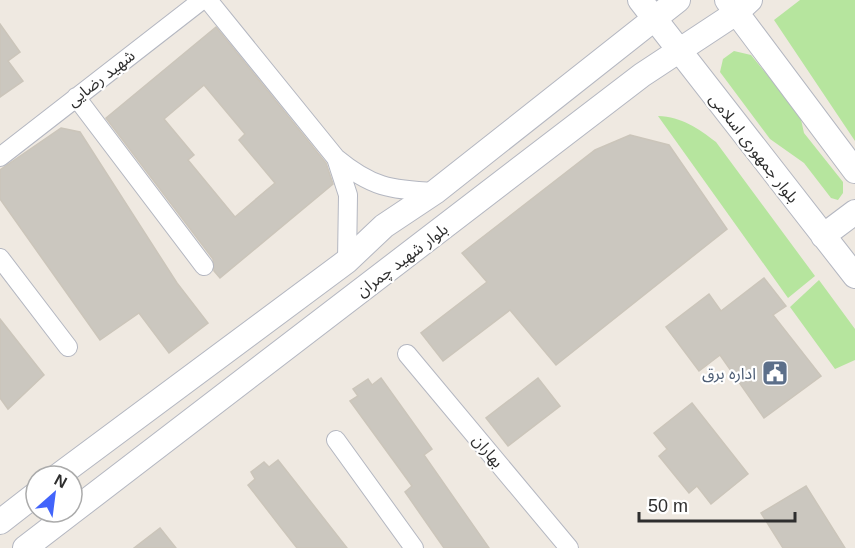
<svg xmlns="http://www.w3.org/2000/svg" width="855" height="548" font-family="Helvetica,'Noto Sans Arabic',sans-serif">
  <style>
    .green { fill: #b6e59e }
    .building { fill: #cbc7bf; stroke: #cbc5ba; stroke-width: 1.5; fill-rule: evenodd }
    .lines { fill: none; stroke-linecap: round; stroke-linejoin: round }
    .street-casing { stroke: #b4b7c1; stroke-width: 20 }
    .secondary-casing { stroke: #b4b7c1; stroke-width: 26 }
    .street { stroke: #fff; stroke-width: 18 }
    .secondary { stroke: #fff; stroke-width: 24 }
    .labels { text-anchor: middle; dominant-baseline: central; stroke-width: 4.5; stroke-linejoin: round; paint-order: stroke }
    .street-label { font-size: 16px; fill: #2e2e2e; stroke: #fff }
    .service-label { font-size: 16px; fill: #4e5e75; stroke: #fff; text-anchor: end }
  </style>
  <rect width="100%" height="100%" fill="#efe9e1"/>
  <path class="green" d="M800 0H855V141L774 20Z
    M734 51 751 55 800 115 804 133 843 182V193L838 200 831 198 804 163 770 139 720 72 723 59Z
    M658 116C682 117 698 128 716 142L815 276 788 298Z
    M819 280 855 329V360L835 369 790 307Z"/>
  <path class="building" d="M0 24 20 52 8 61 23 81 0 97Z
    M216 27 326 163 333 184 220 278 214 271 213 259 106 118ZM204 85 245 134 239 140 275 183 235 217 188 160 194 155 164 119Z
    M61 128 80 132 177 283 208 323 169 353 139 313 100 340 0 199V170Z
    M630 135 669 145 727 229 556 365 510 310 443 361 421 333 487 282 462 253 595 150Z
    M764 278 786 306 773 315 821 376 764 418 720 355 699 371 666 327 709 294 721 311Z
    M0 319 44 375 8 409 0 398Z
    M381 378 432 449 424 455 489 548H444L405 492 412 486 350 401 358 396 353 389 368 379 372 385Z
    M538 378 560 406 508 446 486 418Z
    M692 403 748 474 711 504 697 486 689 493 659 456 667 449 654 433Z
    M278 460 300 488 347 548H297L279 525 248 485 255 479 251 472 264 462 269 467Z
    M806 486 845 548H783L761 513Z
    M160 528 176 548H134Z"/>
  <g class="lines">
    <defs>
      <path id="street" d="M208 0 336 158C371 187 390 190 435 192
        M76 97 204 266
        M0 157 202 0
        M336 158 348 195 347 261
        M0 258 68 347
        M407 354 569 548
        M336 440 414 548"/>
      <path id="secondary" d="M640 0 855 276
        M727 0 855 171
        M823 236 855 212
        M58 476 347 261 384 226 435 192 678 0
        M72 512 642 75 736 13 750 0
        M0 522 36 494
        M25 548 72 512"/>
    </defs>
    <use href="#street" class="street-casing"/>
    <use href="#secondary" class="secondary-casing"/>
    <use href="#street" class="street"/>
    <use href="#secondary" class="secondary"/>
  </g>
  <defs>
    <symbol id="civic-square" viewBox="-11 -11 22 22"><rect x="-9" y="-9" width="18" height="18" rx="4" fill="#5c6f8a" stroke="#fff"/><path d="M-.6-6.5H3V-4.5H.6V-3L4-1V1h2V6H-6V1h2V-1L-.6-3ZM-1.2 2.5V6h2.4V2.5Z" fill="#fff"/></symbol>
  </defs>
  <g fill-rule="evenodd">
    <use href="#civic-square" x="760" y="358" width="30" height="30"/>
  </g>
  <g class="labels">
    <g class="street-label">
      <text transform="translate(101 78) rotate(-38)">شهید رضایی</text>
      <text transform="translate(754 148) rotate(52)">بلوار جمهوری اسلامی</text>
      <text transform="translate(402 260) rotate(-37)">بلوار شهید چمران</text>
      <text transform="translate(488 451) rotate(50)">بهاران</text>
    </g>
    <g class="service-label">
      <text x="756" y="373">اداره برق</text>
    </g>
  </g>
  <g transform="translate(54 494) rotate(28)"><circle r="28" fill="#ffffff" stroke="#ababab" stroke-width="1.5"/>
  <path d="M0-4.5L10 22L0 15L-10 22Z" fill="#4264fb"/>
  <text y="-9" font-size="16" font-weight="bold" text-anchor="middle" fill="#2e2e2e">N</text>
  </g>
  <path d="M639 512v9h156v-9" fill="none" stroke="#2e2e2e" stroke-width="3"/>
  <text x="648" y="512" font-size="18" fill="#2e2e2e" stroke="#ffffff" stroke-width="4.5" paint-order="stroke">50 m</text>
</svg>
